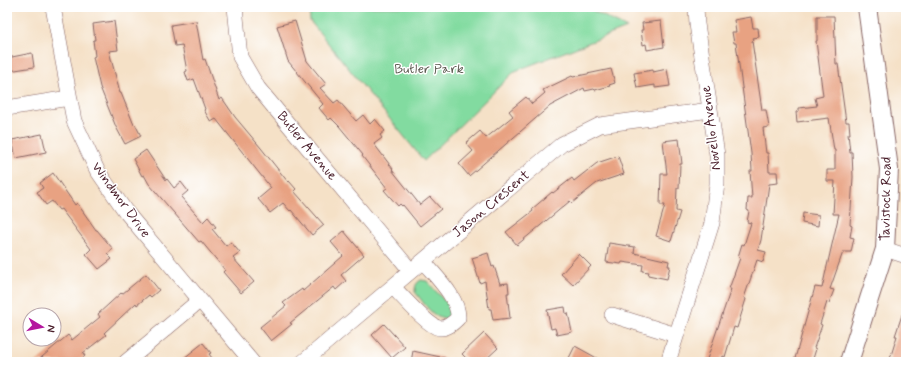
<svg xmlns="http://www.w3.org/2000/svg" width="913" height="369" font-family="Mynerve,sans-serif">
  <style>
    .green { fill: #82dba0; stroke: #667d66 }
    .building { fill: #e8a282 }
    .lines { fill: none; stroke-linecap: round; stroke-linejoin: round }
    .minor-casing { stroke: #866362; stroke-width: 16 }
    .tertiary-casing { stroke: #866362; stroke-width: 20 }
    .minor { stroke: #fff; stroke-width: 15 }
    .tertiary { stroke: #fff; stroke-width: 18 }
    .labels { text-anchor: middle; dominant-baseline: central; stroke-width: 3; stroke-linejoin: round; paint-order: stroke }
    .park-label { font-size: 14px; fill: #5b574e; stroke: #fff }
    .street-label { font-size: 14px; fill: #4a1f2b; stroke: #fff }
  </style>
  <rect width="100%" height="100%" fill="#fff"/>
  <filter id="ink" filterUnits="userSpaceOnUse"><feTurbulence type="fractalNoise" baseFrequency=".025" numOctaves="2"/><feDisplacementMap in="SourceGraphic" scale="8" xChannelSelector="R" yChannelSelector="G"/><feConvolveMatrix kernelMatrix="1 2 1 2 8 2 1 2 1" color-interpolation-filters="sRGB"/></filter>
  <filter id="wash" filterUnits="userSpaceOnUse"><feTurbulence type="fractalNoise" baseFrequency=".012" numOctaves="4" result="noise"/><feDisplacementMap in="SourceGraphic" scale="16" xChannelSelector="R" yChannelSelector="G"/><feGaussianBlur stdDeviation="0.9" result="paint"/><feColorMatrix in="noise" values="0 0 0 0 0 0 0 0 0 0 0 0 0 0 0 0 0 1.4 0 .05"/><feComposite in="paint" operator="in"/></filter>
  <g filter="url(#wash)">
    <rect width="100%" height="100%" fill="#f5e1c7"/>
    <path class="green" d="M309 7H586L627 28 515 71 424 161 310 21Z
      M421 280 427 281 450 307 449 316 447 319C433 320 423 301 415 292 415 286 416 283 421 280Z"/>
    <g id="blocks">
      <path class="building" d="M817 16H834L836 64H838L846 122H849L850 134H848L850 152H852L853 177 850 225 852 226 850 237 854 238 851 252H843L830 289 834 290 829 303 827 302 820 324 822 325 814 348 816 349 812 362H794L815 287 822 288 839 214H833L835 181H827V170H835V150H834L829 118 797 122 796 112 799 111V108L817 106 815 98 823 96 816 41H817Z
        M751 17 753 28H758L759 37 753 38 754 40 752 41 762 110H766L769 127 763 128 766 153H768L769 172H777L778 183 769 184 761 240 758 250 766 252 763 262 757 260 744 298 746 299 737 328 734 327 725 357 723 356 722 362H706L731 289H729L740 258 738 257 742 244 744 245 751 223 747 222 749 211 747 210 748 198H752L750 171H752L751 153 736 43H734L732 32H736L734 20Z
        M114 21 118 50 109 51 120 93H121L134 125 135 124 141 136 125 144 116 127 100 87 93 57 95 56 93 40H95L93 24Z
        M196 21 203 60 205 59 219 100 222 98 235 117 261 148 288 182 289 181 296 189 294 191 324 225 312 235 291 210 290 211 283 203 270 213 258 199 271 188 216 119 211 122 204 110 205 109 194 79 188 81 185 72 187 71 182 45 175 46 171 25Z
        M295 21 307 61 326 84 320 88 334 103 338 100 356 121 363 115 370 124 375 119 385 131 380 135 382 138 374 144 393 169 392 170 420 205 430 197 441 209 420 226 403 205 402 206 400 204 398 206 384 190 387 188 362 156 363 155 339 126 331 118 329 120 319 108 323 104 288 61 277 26Z
        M661 21 664 47 647 50 646 44 643 45 641 30H643L642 23Z
        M32 53 34 67 9 71 7 58Z
        M611 69 615 83 609 85 610 86 595 90 594 89 585 91 584 88 550 106 469 176 459 164 473 151 466 143 480 131 486 138 513 116 509 111 526 97 532 104 545 93 543 90 572 76 573 77Z
        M667 69 670 86 655 88V85L637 88 634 73 653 70V72Z
        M42 134 46 152 16 158 12 140Z
        M679 139 682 164H680L679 188H677L676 211 680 212 671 241 656 236 665 205H660L661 174H667L663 141Z
        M146 150 166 180 167 179 174 188 181 182 188 191 181 197 195 213 203 222 208 217 216 227 212 229 226 246 231 242 240 253 233 258 254 282 241 293 223 272 225 270 201 241 199 242 149 184 144 175 142 176 133 159Z
        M618 156 624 174 597 183 572 203 570 201 517 245 506 232 533 211 532 209 552 192 553 193 572 178 574 181 597 163Z
        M53 173 75 205 77 203 96 230H97L113 249 107 254 112 259 99 269 86 254 91 249 61 209 59 210 52 201 46 205 37 192 43 188 40 183Z
        M803 213 819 215 818 226 802 223Z
        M344 231 364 255 341 275 346 281 336 290 334 287 290 323 292 324 271 341 260 327 286 306 283 303 302 289 303 291 343 256 331 242Z
        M609 243 635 247 634 253 669 261 668 266H670L667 279 648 275 649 272 642 271 643 265 622 262 621 264 606 262Z
        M488 253 492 267 494 266 500 284 508 283 509 293H507L510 318 493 320 491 309H489L485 281 480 283 472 258Z
        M579 254 591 266 573 285 561 274Z
        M146 274 159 290 151 297 149 295 137 305 136 303 104 333 106 335 83 353 85 356 77 362H36L68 335 72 340 100 317 98 314 121 293 122 294Z
        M565 307 566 314 568 313 572 332 557 335 555 328 551 329 547 310Z
        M904 309H906V357L904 362H889L897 336H895Z
        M384 324 405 347 392 358 372 335Z
        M484 333 498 348 483 362H470L462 354Z
        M203 343 211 353 209 354 215 362H179Z
        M575 346 604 362H567Z
        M413 351 445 358V362H411Z"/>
    </g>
  </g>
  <g filter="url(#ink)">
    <use href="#blocks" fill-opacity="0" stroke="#866362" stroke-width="1"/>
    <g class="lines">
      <defs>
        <path id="minor" d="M53 7 74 121 97 170 126 212 252 362
          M235 7 240 57 258 88 411 271
          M7 108 69 98
          M885 249 906 256
          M393 287C402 296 428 326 439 328 447 329 453 323 458 318 459 298 436 277 423 261
          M612 315 676 335
          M126 362 200 300
          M303 362 562 144 600 125 710 110
          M668 362 712 223 717 184V155L697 24 696 7"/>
        <path id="tertiary" d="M849 362 885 249 889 169 867 7"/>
      </defs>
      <use href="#minor" class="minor-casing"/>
      <use href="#tertiary" class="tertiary-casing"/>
      <use href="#minor" class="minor"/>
      <use href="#tertiary" class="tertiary"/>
    </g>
  </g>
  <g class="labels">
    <g class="park-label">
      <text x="429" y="69">Butler Park</text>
    </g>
    <g class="street-label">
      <text transform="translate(711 128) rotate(-97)">Novello Avenue</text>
      <text transform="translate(307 146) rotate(50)">Butler Avenue</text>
      <text transform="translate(886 199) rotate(-89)">Tavistock Road</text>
      <text transform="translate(121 200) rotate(54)">Windmor Drive</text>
      <text transform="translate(491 204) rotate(-40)">Jason Crescent</text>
    </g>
  </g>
  <rect width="913" height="369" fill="none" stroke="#fff" stroke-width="24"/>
  <g transform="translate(42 327) rotate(100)"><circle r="19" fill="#ffffff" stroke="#b7a5aa"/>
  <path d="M0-3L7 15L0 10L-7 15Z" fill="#b5179e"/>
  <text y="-6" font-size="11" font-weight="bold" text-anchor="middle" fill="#4a1f2b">N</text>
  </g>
</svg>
